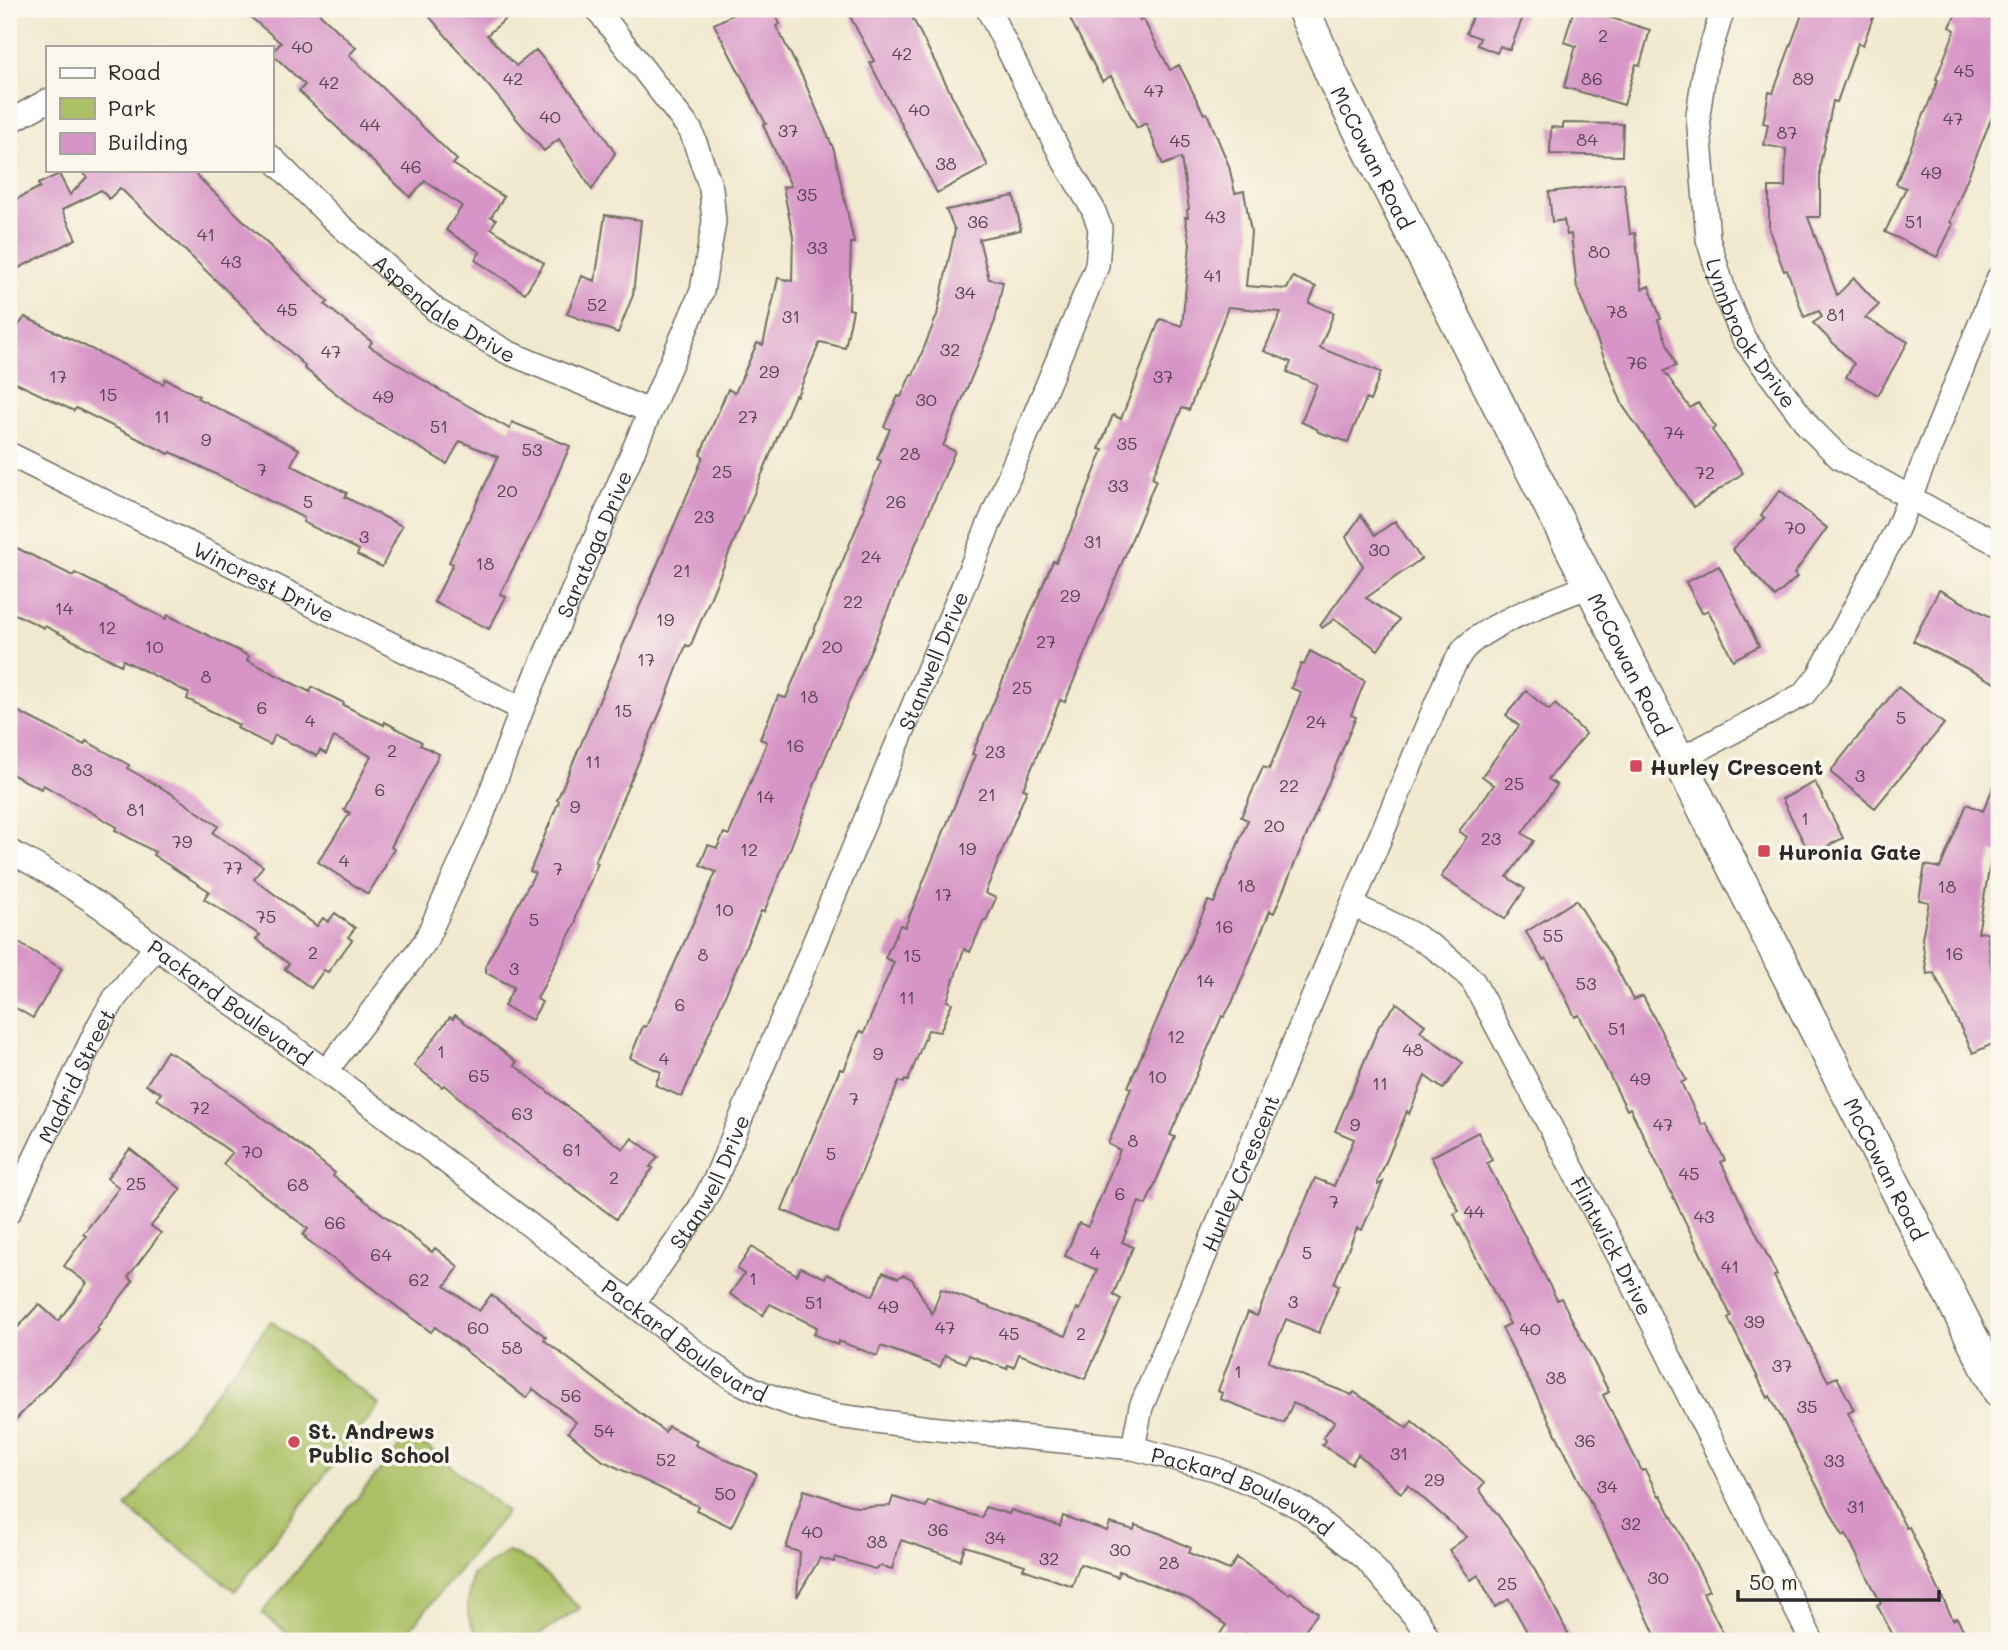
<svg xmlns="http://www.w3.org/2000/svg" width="2008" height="1650" font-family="Mali,sans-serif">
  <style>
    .green { fill: #abc065; stroke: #6b7648; stroke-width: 2 }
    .building { fill: #d794c6 }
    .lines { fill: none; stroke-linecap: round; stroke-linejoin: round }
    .minor-casing { stroke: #706e64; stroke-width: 26 }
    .secondary-casing { stroke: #706e64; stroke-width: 35 }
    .minor { stroke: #fff; stroke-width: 23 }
    .secondary { stroke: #fff; stroke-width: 32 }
    .poi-dot { fill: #d1495b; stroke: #fbf7ec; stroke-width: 2.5 }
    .labels { text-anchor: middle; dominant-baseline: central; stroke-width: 7; stroke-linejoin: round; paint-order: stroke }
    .number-label { font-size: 18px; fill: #564552 }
    .street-label { font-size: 21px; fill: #2b2b2b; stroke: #fbf7ec }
    .poi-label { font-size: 21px; font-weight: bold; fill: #2b2b2b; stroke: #fbf7ec; text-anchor: start }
  </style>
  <rect width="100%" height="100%" fill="#fbf7ec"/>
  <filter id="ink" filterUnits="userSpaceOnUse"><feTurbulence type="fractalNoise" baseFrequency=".0143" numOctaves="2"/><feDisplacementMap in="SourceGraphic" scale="14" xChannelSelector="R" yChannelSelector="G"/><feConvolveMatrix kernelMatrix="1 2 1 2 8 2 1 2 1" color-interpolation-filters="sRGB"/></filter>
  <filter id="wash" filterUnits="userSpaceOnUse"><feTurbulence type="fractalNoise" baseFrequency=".00686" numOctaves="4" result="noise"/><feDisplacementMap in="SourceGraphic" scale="28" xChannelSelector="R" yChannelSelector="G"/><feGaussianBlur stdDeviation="1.57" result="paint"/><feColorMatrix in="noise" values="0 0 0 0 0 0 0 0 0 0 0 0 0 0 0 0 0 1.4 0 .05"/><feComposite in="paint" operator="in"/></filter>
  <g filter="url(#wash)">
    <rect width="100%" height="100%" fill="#f1e9cf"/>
    <path class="green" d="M271 1321 379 1405 235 1591 126 1507Z
      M411 1433 507 1512 400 1641H297L262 1613Z
      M507 1552 533 1562 580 1608 529 1641H485C461 1621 468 1603 472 1575Z"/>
    <g id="blocks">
      <path class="building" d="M241 9H315L356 48 349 55 457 160 453 164 504 197 491 217 496 220 491 228 544 263 525 293 475 260 480 252 446 230 462 206 425 181 410 197 299 91 305 85 271 53 281 43Z
        M423 9H517L487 35 516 66 536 50 592 117 615 153 592 190 559 139 544 151Z
        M744 9H772L780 24 776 26 803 78 834 150 854 243H851L849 309 853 310 845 348 820 342 797 396 795 395 690 647 686 645 662 708 595 862 598 863 576 915V922L537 999 542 1002 532 1020 504 1006 514 987 486 973V964L535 873 530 871 559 801 557 800 696 474 703 456 700 455 728 389 735 393 757 343 763 345 778 278 792 281 793 236 783 187 791 186 763 125 766 124 714 24Z
        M846 9H908L988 166 937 193 870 63 874 61Z
        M1065 9H1134L1140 20 1143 19 1170 70 1179 65 1204 114 1207 113 1229 166 1235 193 1244 191 1251 232 1246 286 1287 289 1293 277 1316 287 1309 303 1334 313 1320 348 1381 372 1370 401 1366 399 1348 442 1318 432 1317 429 1301 422 1317 384 1287 372 1291 362 1264 351 1281 312 1228 307 1189 410 1182 408 1152 478 1156 480 1065 702 1060 700 1023 789 1027 790 985 893 996 898 986 921 984 920 970 952 964 949 947 1001 952 1003 940 1032 928 1030 908 1081 905 1080 904 1083 899 1081 837 1233 782 1210 840 1069 844 1070 860 1031 864 1033 894 962 885 958 900 925 905 927 975 755 972 754 1030 615 1053 561 1056 562 1075 521 1103 450 1099 449 1113 415 1121 419 1160 319 1182 326 1190 244 1185 217H1188L1187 210 1189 209 1181 158 1163 165 1146 123 1137 128 1111 76 1102 81Z
        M1475 9H1526L1510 50 1500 46 1497 53 1477 45 1480 38 1466 33Z
        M1574 9H1582L1650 30 1640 65 1636 64 1624 105 1564 87 1576 46 1564 42Z
        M1804 9H1876L1863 45 1858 43 1837 102 1833 101 1820 165V217H1808L1837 295 1854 278 1879 305 1865 318 1908 342 1878 395 1846 377 1854 364 1813 323 1822 317 1819 311 1804 317 1787 270 1784 271 1769 230V187H1785L1786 149 1764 145 1768 124 1763 123 1769 92 1773 93Z
        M1958 9H1999V99L1950 222 1953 224 1937 257 1885 232 1906 188 1896 184 1938 80 1936 79 1955 30 1950 27Z
        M1563 123 1623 124 1622 156 1550 154 1551 127 1563 128Z
        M80 170H191L328 302 325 305 372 342 369 346 438 389 510 429 512 422 570 446 537 522 500 594 506 597 489 629 434 602 453 564 449 562 498 457 460 441 447 464 358 411 304 368 305 366 120 188 109 199 101 190 62 210 76 239 9 273V203L40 187 38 184 59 174 70 195 87 177Z
        M1624 183 1630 234 1635 233 1642 289 1649 286 1661 319 1658 320 1676 366 1664 371 1690 408 1698 403 1716 427 1712 430 1743 473 1694 507 1623 406 1577 288 1571 234 1567 235 1564 220 1552 222 1549 192Z
        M1014 196 1021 230 979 239 989 279 1003 282 995 321 943 446 955 451 822 765 784 865 764 912 761 911 682 1097 655 1085 661 1072 630 1058 643 1026 646 1027 716 872 700 865 708 845 717 848 724 833 729 835 767 742 760 739 778 696 786 698 865 507 863 506 881 461 877 459 890 429 884 427 898 396 901 397 911 374 913 375 937 315 955 230 946 210Z
        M605 215 641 220 633 295 618 333 567 314 582 276 595 281Z
        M25 317 163 384 165 379 199 396 197 398 299 449 291 465 347 493 345 497 402 526 382 567 357 555 359 550 303 522 304 518 171 452 169 454 76 408 74 411 16 383 9 377V338Z
        M1780 490 1827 528 1794 574 1797 577 1775 597 1732 549 1765 518 1761 515Z
        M1361 515 1375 535 1395 521 1421 559 1366 598 1399 620 1378 650 1335 619 1322 628 1320 626 1363 566 1346 537Z
        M9 544 73 576 75 573 166 619 168 615 249 656 247 660 310 692 312 687 344 703 343 705 384 725 385 722 422 742 420 745 439 754 391 847 394 849 385 864 386 865 368 894 318 862 350 813 344 810 371 756 334 737 326 754 320 750 317 756 275 735 270 745 237 728 239 725 187 699 189 693 123 660 121 665 45 626 44 628 9 611Z
        M1719 566 1759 646 1733 660 1708 610 1702 613 1686 582Z
        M1939 590 1999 621V685L1913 641Z
        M1310 651 1365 681 1351 715 1356 717 1274 913 1270 911 1232 1003 1224 1017 1222 1016 1170 1135 1175 1137 1146 1205 1139 1202 1122 1242 1133 1247 1113 1295 1121 1299 1085 1379 1019 1354 1014 1367 1008 1365 1007 1369 969 1355 966 1363 945 1355 940 1367 881 1346 877 1356 839 1341 837 1345 814 1334 817 1327 770 1304 763 1315 730 1294 744 1274 737 1269 752 1247 797 1275 801 1267 825 1278 827 1274 873 1296 883 1272 898 1278 903 1275 912 1279 932 1314 941 1289 1066 1336 1077 1308 1080 1310 1097 1270 1065 1256 1079 1223 1088 1227 1120 1150 1108 1144 1131 1088 1128 1087 1208 901 1214 903 1248 820 1241 817 1263 767 1269 769 1288 727 1301 692 1291 688 1301 664 1304 665Z
        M1898 687 1944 724 1875 808 1830 772Z
        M1526 691 1549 710 1555 704 1586 734 1548 779 1557 785 1522 833 1534 841 1507 877 1525 889 1505 919 1441 877 1467 837 1459 831 1494 785 1482 776 1519 726 1506 715Z
        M9 707 84 745 86 741 129 765 127 768 172 794 218 826 213 833 263 866 254 879 317 926 323 918 328 922 335 913 355 928 348 937 352 940 328 972 324 970 311 988 285 969 289 964 256 939 260 935 204 899 209 891 153 855 155 852 115 830 117 827 43 785 41 789 9 773Z
        M1999 774V855L1992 852 1978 933 1987 932 1996 1006 1999 1004V1041L1973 1053 1934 973 1927 974 1922 938 1929 902 1919 900 1925 865 1940 868 1967 804 1983 811Z
        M1815 782 1843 838 1810 855 1782 799Z
        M1576 900 1609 953 1633 1000 1643 996 1686 1080 1681 1083 1702 1125 1706 1123 1725 1160 1721 1162 1777 1275 1774 1276 1828 1381 1837 1377 1854 1410 1848 1413 1873 1464 1906 1528 1909 1527 1953 1620 1957 1618 1969 1641H1896L1877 1605 1881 1603 1846 1534 1843 1536 1770 1396 1768 1398 1728 1318 1731 1316 1630 1108 1627 1110 1579 1015 1575 1017 1546 958 1543 960 1526 932Z
        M9 937 62 969 33 1018 9 1004Z
        M1397 1003 1425 1025 1420 1031 1463 1063 1443 1089 1425 1076 1409 1114 1407 1111 1378 1181V1185L1383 1182 1362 1230 1357 1228 1334 1283 1339 1285 1319 1333 1286 1319 1268 1362 1352 1395 1354 1392 1407 1428 1412 1421 1484 1483 1479 1489 1527 1555 1572 1641H1532L1509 1599 1495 1607 1478 1575 1471 1580 1449 1550 1467 1537 1408 1485 1401 1493 1358 1454 1352 1464 1322 1445 1326 1440 1323 1438 1335 1421 1293 1403 1284 1423 1220 1399 1222 1393 1218 1391 1238 1337 1248 1312 1257 1316 1315 1178 1334 1186 1354 1139 1335 1131 1379 1026Z
        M455 1015 517 1062 514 1065 561 1102 623 1149 632 1138 658 1157 650 1167 653 1168 616 1219 496 1129 444 1085 442 1087 414 1065 450 1017 453 1019Z
        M167 1051 190 1064 310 1153 335 1173 333 1176 432 1252 435 1248 459 1267 445 1286 479 1311 491 1295 546 1337 544 1340 665 1432 668 1426 697 1440 695 1445 757 1474 731 1527 696 1510 698 1506 603 1461 568 1432 576 1422 533 1389 526 1398 435 1327 431 1332 305 1238 306 1237 303 1235 308 1229 223 1164 232 1153 157 1099 161 1093 146 1085Z
        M1478 1132 1492 1160 1487 1163 1529 1245 1557 1300 1561 1298 1609 1392 1603 1395 1642 1471 1645 1470 1659 1496 1661 1495 1709 1590 1703 1593 1727 1641H1658L1627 1574 1502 1328 1510 1324 1454 1214 1459 1211 1431 1157Z
        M130 1149 181 1189 151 1226 161 1233 128 1277 133 1281 97 1328 99 1330 66 1368 65 1367 9 1427V1337L39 1304 58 1321 87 1283 64 1266 86 1236 83 1234 119 1188 107 1178Z
        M804 1490 857 1507 890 1506 893 1497 926 1507 928 1501 982 1518 985 1507 1009 1514 1011 1510 1060 1526 1063 1516 1107 1531 1110 1523 1134 1530 1135 1525 1159 1533 1191 1548 1189 1553 1229 1570 1237 1558 1289 1594 1291 1592 1318 1613 1296 1641H1256L1245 1633 1238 1641H1215L1226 1625 1189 1599 1119 1571 1118 1577 1080 1564 1072 1586 1023 1569 1025 1565 965 1546 960 1560 901 1540 892 1569 881 1566 875 1569 835 1557 834 1562 820 1558 797 1597 800 1552 786 1548Z"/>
    </g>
  </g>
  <g filter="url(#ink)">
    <use href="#blocks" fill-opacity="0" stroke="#706e64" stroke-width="2"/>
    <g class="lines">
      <defs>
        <g id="minor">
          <path id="s1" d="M1723 9 1705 67 1698 115 1708 239 1726 297 1744 339 1809 427 1840 458 1936 512 1999 544"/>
          <path d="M9 122 47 101"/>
          <path id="s2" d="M271 157 333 219 437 311 507 352 649 411"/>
          <path id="s3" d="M9 454 522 709"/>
          <path d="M1679 760 1804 694 1819 675 1897 529 1999 277"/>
          <path id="s4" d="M9 851C90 892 159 951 232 1003 394 1120 552 1242 711 1364L739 1382 762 1393 802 1408 838 1416 929 1428 1133 1448 1215 1469 1260 1487 1305 1510 1365 1558 1417 1619 1430 1641"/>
          <path id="s5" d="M1352 905C1398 926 1439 944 1473 981L1623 1264 1812 1641"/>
          <path id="s6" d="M326 1071 425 942 482 816 522 709 702 291 714 222 711 188 691 131 597 9"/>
          <path id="s7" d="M9 1212 100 1023 115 998 155 948"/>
          <path id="s8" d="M633 1304 700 1208 715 1180 1097 266 1100 228 1093 209 1064 161 988 9"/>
          <path id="s9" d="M1133 1448 1141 1407 1448 676C1453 667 1458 656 1465 648 1490 622 1557 599 1592 585"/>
        </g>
        <g id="secondary">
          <path id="s10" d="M1303 9 1335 82 1999 1391"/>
        </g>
      </defs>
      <use href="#minor" class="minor-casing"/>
      <use href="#secondary" class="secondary-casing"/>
      <use href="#minor" class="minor"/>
      <use href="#secondary" class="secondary"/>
    </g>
  </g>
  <g class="poi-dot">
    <rect x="1629" y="759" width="14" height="14" rx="3.5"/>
    <rect x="1757" y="844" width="14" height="14" rx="3.5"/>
    <circle cx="294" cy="1442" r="7"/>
  </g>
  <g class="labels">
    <g class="number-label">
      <text x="1603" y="35">2</text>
      <text x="302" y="46">40</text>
      <text x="902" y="53">42</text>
      <text x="1964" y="70">45</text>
      <text x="513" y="78">42</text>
      <text x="1592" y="78">86</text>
      <text x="1803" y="78">89</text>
      <text x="329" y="82">42</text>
      <text x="1154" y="90">47</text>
      <text x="919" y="109">40</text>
      <text x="550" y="116">40</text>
      <text x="1953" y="118">47</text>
      <text x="370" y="124">44</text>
      <text x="788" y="130">37</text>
      <text x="1787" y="132">87</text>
      <text x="1587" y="139">84</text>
      <text x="1180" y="140">45</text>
      <text x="946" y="163">38</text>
      <text x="411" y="166">46</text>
      <text x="1931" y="172">49</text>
      <text x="807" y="194">35</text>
      <text x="1215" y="216">43</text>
      <text x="978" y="221">36</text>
      <text x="1914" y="221">51</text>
      <text x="206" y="234">41</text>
      <text x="817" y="247">33</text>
      <text x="1599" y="251">80</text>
      <text x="231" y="261">43</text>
      <text x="1213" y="275">41</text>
      <text x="965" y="292">34</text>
      <text x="597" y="304">52</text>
      <text x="287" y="309">45</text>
      <text x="1617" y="311">78</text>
      <text x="1836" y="314">81</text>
      <text x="791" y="316">31</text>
      <text x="950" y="349">32</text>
      <text x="331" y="351">47</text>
      <text x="1637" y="362">76</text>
      <text x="769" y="371">29</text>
      <text x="58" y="376">17</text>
      <text x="1163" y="376">37</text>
      <text x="108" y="394">15</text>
      <text x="383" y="396">49</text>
      <text x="926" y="399">30</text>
      <text x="162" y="416">11</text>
      <text x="748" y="416">27</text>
      <text x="439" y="426">51</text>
      <text x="1674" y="432">74</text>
      <text x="206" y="439">9</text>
      <text x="1127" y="443">35</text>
      <text x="532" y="449">53</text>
      <text x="910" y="453">28</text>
      <text x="262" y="469">7</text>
      <text x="722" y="471">25</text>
      <text x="1705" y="472">72</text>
      <text x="1118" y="485">33</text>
      <text x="507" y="490">20</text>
      <text x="308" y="501">5</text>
      <text x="896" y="501">26</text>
      <text x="704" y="516">23</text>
      <text x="1795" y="527">70</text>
      <text x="364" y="536">3</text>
      <text x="1093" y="541">31</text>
      <text x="1379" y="549">30</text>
      <text x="871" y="556">24</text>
      <text x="485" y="563">18</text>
      <text x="682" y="570">21</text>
      <text x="1070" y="595">29</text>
      <text x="853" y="601">22</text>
      <text x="64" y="608">14</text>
      <text x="665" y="619">19</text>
      <text x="107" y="627">12</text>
      <text x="1046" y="641">27</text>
      <text x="154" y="646">10</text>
      <text x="832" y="646">20</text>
      <text x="646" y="659">17</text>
      <text x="206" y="676">8</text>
      <text x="1022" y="687">25</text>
      <text x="809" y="696">18</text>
      <text x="262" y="707">6</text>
      <text x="623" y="710">15</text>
      <text x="1901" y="717">5</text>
      <text x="310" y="720">4</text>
      <text x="1316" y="721">24</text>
      <text x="795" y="745">16</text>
      <text x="392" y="750">2</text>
      <text x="995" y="751">23</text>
      <text x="593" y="761">11</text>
      <text x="82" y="769">83</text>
      <text x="1860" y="775">3</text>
      <text x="1514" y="783">25</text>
      <text x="1289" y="785">22</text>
      <text x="380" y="789">6</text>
      <text x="987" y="794">21</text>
      <text x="765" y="796">14</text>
      <text x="575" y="806">9</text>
      <text x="136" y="809">81</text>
      <text x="1805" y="818">1</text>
      <text x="1274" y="825">20</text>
      <text x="1491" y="838">23</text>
      <text x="182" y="841">79</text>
      <text x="967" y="848">19</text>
      <text x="749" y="849">12</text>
      <text x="344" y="860">4</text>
      <text x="233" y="867">77</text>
      <text x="558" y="868">7</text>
      <text x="1246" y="885">18</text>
      <text x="1947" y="886">18</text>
      <text x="943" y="894">17</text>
      <text x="724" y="909">10</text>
      <text x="266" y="916">75</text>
      <text x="534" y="919">5</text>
      <text x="1224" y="926">16</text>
      <text x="1553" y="935">55</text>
      <text x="313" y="952">2</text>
      <text x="1954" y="953">16</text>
      <text x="703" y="954">8</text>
      <text x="912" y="955">15</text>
      <text x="514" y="968">3</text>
      <text x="1205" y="980">14</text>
      <text x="1586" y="983">53</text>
      <text x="907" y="997">11</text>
      <text x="680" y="1004">6</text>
      <text x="1617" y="1028">51</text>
      <text x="1176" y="1036">12</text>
      <text x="1413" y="1049">48</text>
      <text x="441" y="1051">1</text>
      <text x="878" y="1053">9</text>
      <text x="664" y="1058">4</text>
      <text x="479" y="1075">65</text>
      <text x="1157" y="1076">10</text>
      <text x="1640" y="1078">49</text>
      <text x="1380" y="1083">11</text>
      <text x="854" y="1098">7</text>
      <text x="200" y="1107">72</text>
      <text x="522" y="1113">63</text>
      <text x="1355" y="1124">9</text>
      <text x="1663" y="1124">47</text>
      <text x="1133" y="1140">8</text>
      <text x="572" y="1149">61</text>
      <text x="252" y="1151">70</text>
      <text x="831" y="1153">5</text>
      <text x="1689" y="1173">45</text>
      <text x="614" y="1177">2</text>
      <text x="136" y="1183">25</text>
      <text x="298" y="1184">68</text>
      <text x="1120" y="1193">6</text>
      <text x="1334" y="1201">7</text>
      <text x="1474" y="1211">44</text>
      <text x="1704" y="1216">43</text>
      <text x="335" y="1222">66</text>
      <text x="1095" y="1252">4</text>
      <text x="1307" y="1252">5</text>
      <text x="381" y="1254">64</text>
      <text x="1730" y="1266">41</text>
      <text x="753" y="1278">1</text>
      <text x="419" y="1279">62</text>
      <text x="1293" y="1301">3</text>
      <text x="814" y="1302">51</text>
      <text x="888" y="1306">49</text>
      <text x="1754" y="1321">39</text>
      <text x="478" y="1327">60</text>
      <text x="945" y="1327">47</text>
      <text x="1530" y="1328">40</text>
      <text x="1009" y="1333">45</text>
      <text x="1081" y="1333">2</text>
      <text x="512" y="1347">58</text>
      <text x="1782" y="1365">37</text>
      <text x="1238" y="1371">1</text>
      <text x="1556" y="1377">38</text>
      <text x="571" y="1395">56</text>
      <text x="1807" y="1406">35</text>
      <text x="604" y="1430">54</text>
      <text x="1585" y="1440">36</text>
      <text x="1399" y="1453">31</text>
      <text x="666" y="1459">52</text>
      <text x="1834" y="1460">33</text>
      <text x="1434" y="1479">29</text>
      <text x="1607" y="1486">34</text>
      <text x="725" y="1493">50</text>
      <text x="1856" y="1506">31</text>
      <text x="1631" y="1523">32</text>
      <text x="938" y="1529">36</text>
      <text x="812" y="1531">40</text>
      <text x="995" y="1537">34</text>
      <text x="877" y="1541">38</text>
      <text x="1120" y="1549">30</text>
      <text x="1049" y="1558">32</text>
      <text x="1169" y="1562">28</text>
      <text x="1658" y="1577">30</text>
      <text x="1507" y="1583">25</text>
    </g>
    <g class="street-label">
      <text stroke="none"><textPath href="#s10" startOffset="164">McCowan Road</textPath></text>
      <text stroke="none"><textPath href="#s2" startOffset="231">Aspendale Drive</textPath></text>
      <text stroke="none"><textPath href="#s1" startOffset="338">Lynnbrook Drive</textPath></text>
      <text stroke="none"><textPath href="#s6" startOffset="595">Saratoga Drive</textPath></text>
      <text stroke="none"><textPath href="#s3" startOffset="285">Wincrest Drive</textPath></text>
      <text stroke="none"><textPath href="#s8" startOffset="712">Stanwell Drive</textPath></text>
      <text stroke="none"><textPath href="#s10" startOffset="732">McCowan Road</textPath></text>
      <text stroke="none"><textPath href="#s4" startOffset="268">Packard Boulevard</textPath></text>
      <text stroke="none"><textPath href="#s7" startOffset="152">Madrid Street</textPath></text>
      <text stroke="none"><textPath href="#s10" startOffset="1298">McCowan Road</textPath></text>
      <text stroke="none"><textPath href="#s9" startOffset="296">Hurley Crescent</textPath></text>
      <text stroke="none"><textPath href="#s8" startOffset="145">Stanwell Drive</textPath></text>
      <text stroke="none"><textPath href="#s5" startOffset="443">Flintwick Drive</textPath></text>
      <text stroke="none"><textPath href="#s4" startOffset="835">Packard Boulevard</textPath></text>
      <text stroke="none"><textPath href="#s4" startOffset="1423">Packard Boulevard</textPath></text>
    </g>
    <g class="poi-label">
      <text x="1650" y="766">Hurley Crescent</text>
      <text x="1778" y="851">Huronia Gate</text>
      <text x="308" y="1430">St. Andrews<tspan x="308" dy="24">Public School</tspan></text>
    </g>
  </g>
  <rect width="2008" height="1650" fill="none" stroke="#fbf7ec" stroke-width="35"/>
  <rect x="46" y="46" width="228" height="126" fill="#fbf7ec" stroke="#a8a59f" stroke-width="2"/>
  <rect x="60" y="68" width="35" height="10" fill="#ffffff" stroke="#a8a59f" stroke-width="2"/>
  <text x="108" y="80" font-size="21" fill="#2b2b2b">Road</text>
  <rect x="60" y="98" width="35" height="21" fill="#abc065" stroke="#a8a59f" stroke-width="2"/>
  <text x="108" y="116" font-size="21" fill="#2b2b2b">Park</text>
  <rect x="60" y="133" width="35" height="21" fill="#d794c6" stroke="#a8a59f" stroke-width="2"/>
  <text x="108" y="150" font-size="21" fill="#2b2b2b">Building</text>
  <path d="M1738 1590v10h201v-10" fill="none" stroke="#2b2b2b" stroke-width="3.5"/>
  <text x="1749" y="1590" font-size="21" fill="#2b2b2b" stroke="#fbf7ec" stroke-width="5" paint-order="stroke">50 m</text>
</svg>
